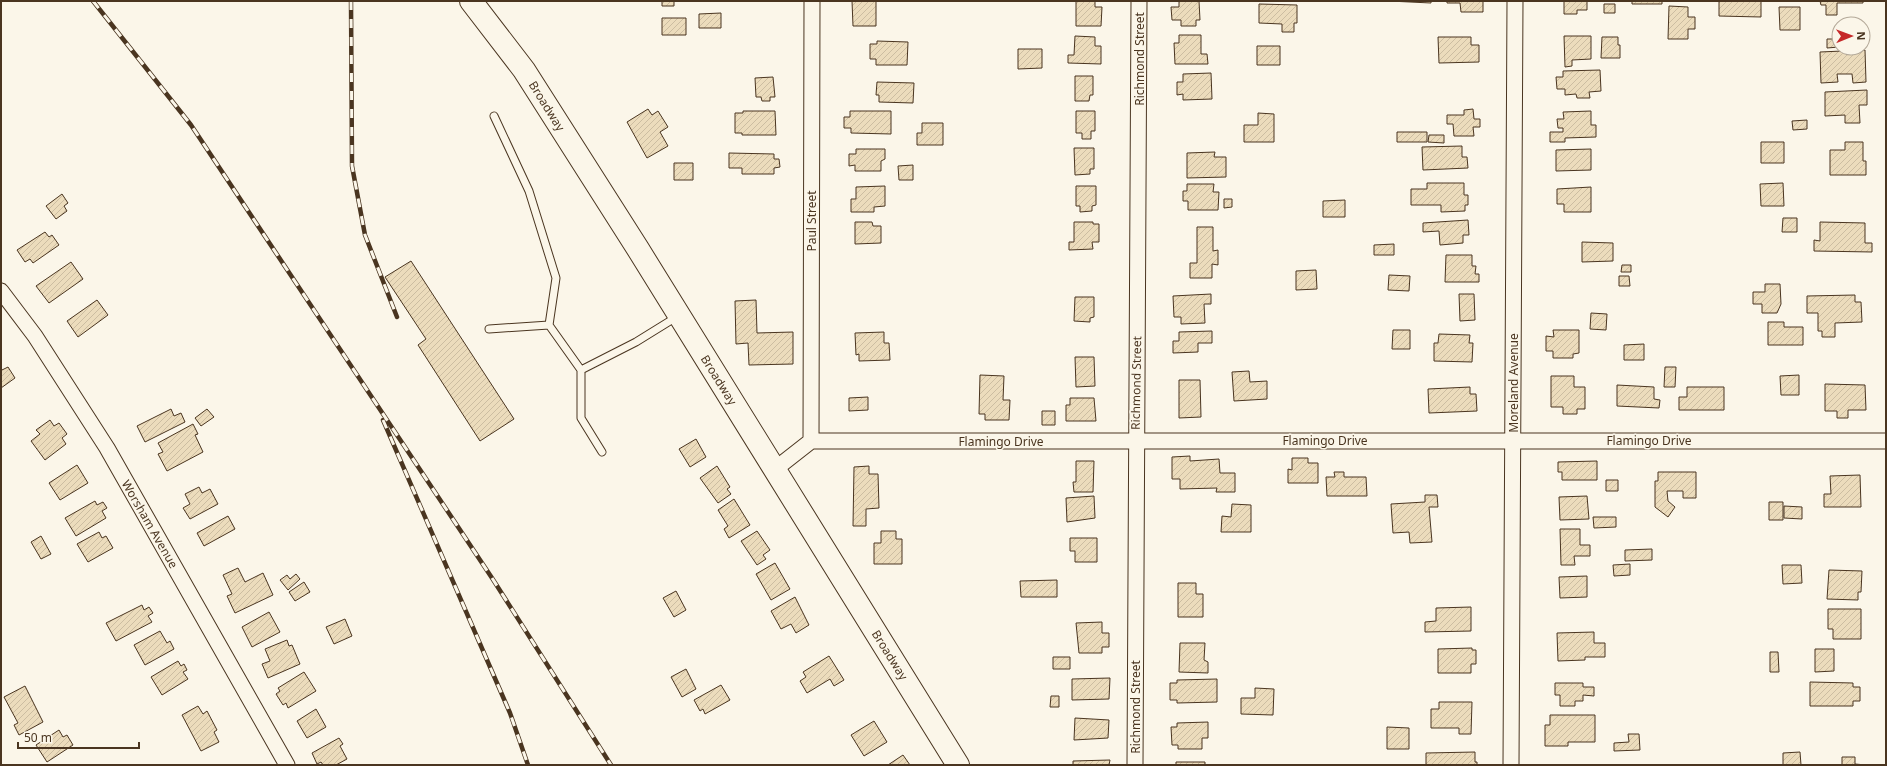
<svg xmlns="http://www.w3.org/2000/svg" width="1887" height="766" font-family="'Noto Sans',sans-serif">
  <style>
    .building { fill: url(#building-hatch); stroke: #4a3520 }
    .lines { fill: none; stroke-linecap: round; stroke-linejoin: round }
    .service-casing { stroke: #4a3520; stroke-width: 9 }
    .minor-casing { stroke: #4a3520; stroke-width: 17 }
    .primary-casing { stroke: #4a3520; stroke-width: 24 }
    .service { stroke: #fbf6e9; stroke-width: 7 }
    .minor { stroke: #fbf6e9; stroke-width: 15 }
    .primary { stroke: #fbf6e9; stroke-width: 22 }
    .rail-casing { stroke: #4a3520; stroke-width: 4.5 }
    .rail { stroke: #fbf6e9; stroke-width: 3; stroke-dasharray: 9; stroke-linecap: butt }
    .labels { text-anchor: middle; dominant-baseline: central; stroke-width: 3; stroke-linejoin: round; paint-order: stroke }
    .street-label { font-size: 12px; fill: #4a3520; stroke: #fbf6e9 }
  </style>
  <defs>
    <pattern id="building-hatch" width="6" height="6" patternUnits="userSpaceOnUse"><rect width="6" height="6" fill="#ecdcbc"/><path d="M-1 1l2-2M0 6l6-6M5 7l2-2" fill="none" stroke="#ccbda1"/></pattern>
  </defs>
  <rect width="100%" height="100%" fill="#fbf6e9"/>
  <path class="building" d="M662 1H674V6H662Z
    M852 1H876V26H853Z
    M1076 1H1095V7H1102L1101 26H1076Z
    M1179 1H1199L1200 20H1196V26H1181V20H1172L1171 7H1179Z
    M1389 1H1431V3Z
    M1447 1H1483V12H1461L1460 3H1447Z
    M1564 1H1587V10H1577V14H1564Z
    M1632 1H1662V4H1632Z
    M1719 1H1761V17L1719 16Z
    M1820 1H1863V3H1837V15H1826V5H1821Z
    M1259 4 1297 5V23H1294V32H1282V24L1259 23Z
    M1604 4H1615V13H1604Z
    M1669 6 1688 7V17H1695V29H1688V39H1668Z
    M1779 7H1800V30H1780Z
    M721 13V28H699V14Z
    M662 18H686V35H662Z
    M1179 35H1201V54H1207L1208 64H1175L1174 43H1179Z
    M1075 36 1095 37V46H1101V64L1068 63V55H1074Z
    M1564 36H1591V59L1572 60V66L1565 67Z
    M1438 37H1471V45H1479V62L1439 63Z
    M1602 37H1618V45H1620V58H1601Z
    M1827 39H1839V47L1827 48Z
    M877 41 908 42 907 65H876V59H870V44H877Z
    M1257 46H1280V65H1257Z
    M1018 49H1042V68L1018 69Z
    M1865 50 1866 82 1853 83 1852 74H1837L1838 82 1821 83 1820 52Z
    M1600 70 1601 91 1589 92 1590 98H1577L1576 94 1565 95V89H1557L1556 77H1563V71Z
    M1211 73 1212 99 1183 100V94L1177 95V82H1183V74Z
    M1075 76H1093V95H1090L1089 101H1075Z
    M773 77 775 97H770V101H762L761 97H756L755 78Z
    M877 82 914 83 913 103 879 102V95H876Z
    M1867 90V105H1859L1860 123H1845V115L1825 116V92Z
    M648 109 652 115 658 111 668 127 660 132 668 146 647 158 627 122Z
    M1473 109 1474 119H1480V127H1473L1474 136H1454L1453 124H1447V115H1464V110Z
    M743 111H775L776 135H742V133H735V113H743Z
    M850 111H891V134L851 133V128H844V117H850Z
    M1076 111H1095V131H1091V139H1082V133H1076Z
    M1591 111V125H1596V137L1565 138V142H1550V132H1563V128H1558L1557 119H1564L1563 112Z
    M1258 113 1274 114V142H1244V125H1258Z
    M1807 120V129L1793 130 1792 121Z
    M922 123H943V145H917V133H922Z
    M1397 132H1427V142H1397Z
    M1429 135H1444V143L1428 142Z
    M1761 142H1784V163H1761Z
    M1845 142H1863V161H1866V175H1830V150H1845Z
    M1462 146V157H1467L1468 168 1423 170 1422 147Z
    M1074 148H1094V169H1090V174L1075 175Z
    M856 149H885V159L881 161V171H855V165L849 166V154H856Z
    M1591 149V170L1556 171V150Z
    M1215 152 1214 157H1226V177L1187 178V153Z
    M729 153 774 154V159H779L780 167 774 168V174H742V168H729Z
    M674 163H693V180H674Z
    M913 165V180H899L898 166Z
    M1427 183H1464V195H1468V205H1465V211L1441 212V205H1411V189H1427Z
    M1783 183 1784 206H1761L1760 184Z
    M1187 184H1214L1213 192H1219L1218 210H1188V201H1183V191H1187Z
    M885 186V206L874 207V212H851V199H856V187Z
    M1076 186H1096V205L1092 206V211L1080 212V206H1076Z
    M1591 187V212H1564V204H1557V189Z
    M62 194 68 203 64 206 67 211 56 219 46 206Z
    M1224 199H1232V207L1224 208Z
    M1345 200V217H1323V201Z
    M1783 218H1797V232H1782Z
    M1468 220 1469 235H1463V243L1440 245 1439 231 1423 232V223Z
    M855 222H872L873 226H881V243L855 244Z
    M1074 222H1093V224H1099V242H1092L1093 249 1069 250V242H1074Z
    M1820 222 1865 223V243H1872V252L1814 251V240L1820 241Z
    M1197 227H1213V251L1218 250V265L1212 264V278H1190V263H1197Z
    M45 232 49 237 52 235 59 245 33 263 30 259 25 262 17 250Z
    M1582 242 1613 243V261L1582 262Z
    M1394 244V255H1374V245Z
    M1446 255H1472V266H1476L1475 274H1479V282H1445Z
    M411 261 514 419 480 441 418 345 426 339 385 277Z
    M71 262 83 279 49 303 36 286Z
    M1622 265H1631V272H1621Z
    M1316 270 1317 289 1296 290V271Z
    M1389 275 1410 276 1409 291 1388 290Z
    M1619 276H1629L1630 286H1619Z
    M1765 284H1780L1781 304 1777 313H1762V304H1753V292H1765Z
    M1211 294V304H1204L1205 323 1181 324V317H1174L1173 296Z
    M1459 294H1474L1475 320 1460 321Z
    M1855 295V302H1861L1862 322 1835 323V337H1822V331H1818V313H1807V296Z
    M1075 297H1094V317L1090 318V322L1074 321Z
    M97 300 108 315 78 337 67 321Z
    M756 300 757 333 793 332V364L749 365 748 343 736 344 735 301Z
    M1591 313 1607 314 1606 330 1590 329Z
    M1768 322H1784V327H1803V345H1768Z
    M1393 330H1410V349H1392Z
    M1553 330H1579V353L1573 354V358H1553V351H1546V336L1554 337Z
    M1212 331V343H1198V352L1173 353V341H1179V332Z
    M884 332V343H889L890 360 859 361V354L856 355 855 333Z
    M1439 334 1470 335 1469 343H1473L1472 362 1434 361V343H1438Z
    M1644 344V360H1624V345Z
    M1075 357H1094L1095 386 1076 387Z
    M8 367 15 378 1 388V368L2 370Z
    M1665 367H1676L1675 387H1664Z
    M1249 371 1250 382 1267 381V399L1234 401 1232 372Z
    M980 375 1004 376 1003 400H1010L1009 420H985V414H979Z
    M1799 375V395H1781L1780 376Z
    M1551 376H1574V387H1585V409H1577V414H1563V407H1551Z
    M1179 380H1200L1201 417 1179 418Z
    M1825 384 1865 385 1866 410H1848V418H1837V411H1825Z
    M1617 385 1654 387V399L1660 400 1659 408 1617 406Z
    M1470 387V394H1476L1477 411 1429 413 1428 389Z
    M1687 387H1724V410H1679V397H1687Z
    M868 397V410L849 411V398Z
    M1070 398H1094L1096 421H1066V405H1070Z
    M171 409 174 416 181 413 185 422 145 442 137 426Z
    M207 409 214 417 201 426 195 418Z
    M1042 411H1055V425H1042Z
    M50 420 54 426 59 423 67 434 62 438 66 444 45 460 31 441 40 434 36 430Z
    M193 424 198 434 195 435 203 452 167 471 158 454 163 452 158 443Z
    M696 439 706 457 690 467 679 449Z
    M1190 456V461L1219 459 1220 473H1235V492H1216L1217 488 1180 489V479H1172V457Z
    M1292 458H1308V463H1318V483H1288V469L1292 470Z
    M1076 461H1094L1093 492H1074L1073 482H1076Z
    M1597 461V480H1562V472H1558V462Z
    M77 465 88 483 60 500 49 483Z
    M717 466 730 487 727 489 731 494 718 503 700 478Z
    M869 466V474H878L879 508 866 509V526H853L854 467Z
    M1334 472H1344V477H1366L1367 496H1327L1326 477H1335Z
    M1658 472H1696V498H1683V491H1667L1668 501 1675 507 1668 517 1655 507V481H1658Z
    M1860 475 1861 507H1824V494H1831L1830 476Z
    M1606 480H1618V491H1606Z
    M199 487 202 493 210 489 218 504 190 519 183 508 190 504 185 494Z
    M1425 495H1437L1438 507H1429L1432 542 1410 543 1409 532 1393 533 1391 504 1425 502Z
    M1094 496 1095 518 1067 522 1066 498Z
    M1587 496 1589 519 1560 520 1559 497Z
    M734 499 750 525 729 538 724 529 728 526 718 510Z
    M95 501 97 505 103 502 107 508 102 511 106 518 76 536 65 518Z
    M1769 502H1783V520H1769Z
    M1232 504 1251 505V532H1221L1222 516 1231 517Z
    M1784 506 1802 507V519L1784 518Z
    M228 516 235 529 204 546 197 533Z
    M1593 517H1616V527L1594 528Z
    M1560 529H1580V545H1590V556H1574L1575 565H1561Z
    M757 531 770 550 763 555 766 559 757 565 741 541Z
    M881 531H896V539H902V564H874V543H881Z
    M99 532 102 538 106 536 113 548 88 562 77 544Z
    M41 536 51 554 41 559 31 542Z
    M1070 538H1097V562H1075V551H1070Z
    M1652 549V560L1625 561V550Z
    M775 563 790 589 771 600 756 574Z
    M1630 564V575L1614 576 1613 565Z
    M1782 565H1801L1802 583 1783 584Z
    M238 568 245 582 263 573 273 595 235 613 227 596 232 594 223 575Z
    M1829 570 1862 571 1861 592H1858V600L1827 599Z
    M296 574 300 579 288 590 280 580 287 575 290 579Z
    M1587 576V597L1560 598 1559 577Z
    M1057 580V597H1021L1020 581Z
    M304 582 310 592 295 601 289 592Z
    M1178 583H1196V594H1203V617H1178Z
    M676 591 686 610 674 617 663 598Z
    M795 597 809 625 796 633 791 624 781 629 771 611Z
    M142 605 144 610 149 607 153 613 148 616 152 622 116 641 106 623Z
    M1471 607V631L1425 632V622L1436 621V608Z
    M1828 609H1861V639H1833V629H1828Z
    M269 612 280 632 252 647 242 627Z
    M345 619 352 636 334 644 326 627Z
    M1102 622V633H1109V647H1102V653H1079L1076 623Z
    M160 631 167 643 170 641 174 649 145 665 134 645Z
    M1594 632V643H1605V657H1585V660L1558 661 1557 633Z
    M287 640 289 646 292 645 300 664 268 678 262 664 270 661 265 649Z
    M1180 643H1205L1204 660 1208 662V673L1179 672Z
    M1472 648V650H1476V664H1471V673H1438V649Z
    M1815 649H1834V671L1815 672Z
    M1770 652H1778L1779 672H1770Z
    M829 656 844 680 834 686 830 679 807 693 800 681 806 677 803 672Z
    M1053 657H1070V669H1053Z
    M178 661 181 666 184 664 187 670 183 672 188 679 162 695 151 677Z
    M686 669 696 689 682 697 671 677Z
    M304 672 316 691 288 708 286 703 283 705 276 694 280 691 278 688Z
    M1110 678 1109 699 1072 700V679Z
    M1217 679V702L1177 703V700H1170V683H1177V680Z
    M1810 682 1853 683V687H1860V701H1853V706H1810Z
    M1555 683H1583V687H1594V696L1583 695V701H1575V706H1560V695H1555Z
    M721 685 730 700 705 714 703 709 700 711 694 700Z
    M25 686 43 722 19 735 14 725 18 723 4 697Z
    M1255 688 1274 689 1273 715 1241 714V698H1255Z
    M1051 696H1059V707H1050Z
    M1439 702H1472L1471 734H1459V728H1431V709H1439Z
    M198 706 203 714 207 711 217 730 214 732 219 742 201 751 182 715Z
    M316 709 326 727 307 738 297 721Z
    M1550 715H1595V742H1568V746H1545V725H1550Z
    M1075 718 1109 720 1108 738 1074 740Z
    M874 721 887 742 864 756 851 735Z
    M1208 722V738H1202V749H1178V745H1172L1171 727H1177V723Z
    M1387 727 1409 728V749H1387Z
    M59 730 63 737 67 735 73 745 47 762 36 745Z
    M1628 734H1639L1640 750 1614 751V743L1629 742Z
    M339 738 343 744 340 746 347 759 336 765H323L321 762 317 764 312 753Z
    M1475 752V762H1477V765H1426V753Z
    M1800 752 1801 765H1783V753Z
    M903 755 910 765H888Z
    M1842 757H1855V764L1866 765H1842Z
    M1110 760 1109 765H1073V761Z
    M1176 762H1205V765H1176Z"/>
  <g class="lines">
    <defs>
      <path id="service" d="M494 116 529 191 556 278 549 325
        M489 329 549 325 581 370 636 342 678 316
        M581 370V418L602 452"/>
      <path id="minor" d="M1 291 35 336 107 448 287 765
        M811 441 812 1
        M774 470 811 441H1886
        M1135 765 1139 1
        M1511 765 1515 1"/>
      <path id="primary" d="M471 1 524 70 638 249 958 765"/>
    </defs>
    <use href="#service" class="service-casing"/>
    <use href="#minor" class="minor-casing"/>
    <use href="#primary" class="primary-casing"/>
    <use href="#service" class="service"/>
    <use href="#minor" class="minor"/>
    <use href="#primary" class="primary"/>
    <defs>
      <path id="rail" d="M93 1 191 125 492 578 611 765
        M351 1 352 166 365 235 397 317
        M383 420 510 713 528 765"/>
    </defs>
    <use href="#rail" class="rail-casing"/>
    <use href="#rail" class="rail"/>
  </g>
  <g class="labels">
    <g class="street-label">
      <text transform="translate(1139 59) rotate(-90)">Richmond Street</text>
      <text transform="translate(547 106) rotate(58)">Broadway</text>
      <text transform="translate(811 221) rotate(-90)">Paul Street</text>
      <text transform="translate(719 380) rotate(58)">Broadway</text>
      <text transform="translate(1136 383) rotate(-89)">Richmond Street</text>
      <text transform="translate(1513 383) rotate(-90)">Moreland Avenue</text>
      <text x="1325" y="440">Flamingo Drive</text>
      <text x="1649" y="440">Flamingo Drive</text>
      <text x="1001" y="441">Flamingo Drive</text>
      <text transform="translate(150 524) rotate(60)">Worsham Avenue</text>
      <text transform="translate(890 655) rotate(58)">Broadway</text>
      <text transform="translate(1135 707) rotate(-90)">Richmond Street</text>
    </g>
  </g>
  <rect width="1887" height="766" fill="none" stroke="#4a3520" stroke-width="4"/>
  <g transform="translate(1851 36) rotate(89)"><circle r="19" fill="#fbf6e9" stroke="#b4a999"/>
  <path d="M0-3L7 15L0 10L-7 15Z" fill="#c62828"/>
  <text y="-6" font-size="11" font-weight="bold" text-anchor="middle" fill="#4a3520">N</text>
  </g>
  <path d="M18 742v6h121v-6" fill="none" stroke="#4a3520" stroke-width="2"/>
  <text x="24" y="742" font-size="12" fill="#4a3520" stroke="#fbf6e9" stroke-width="3" paint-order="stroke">50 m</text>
</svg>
